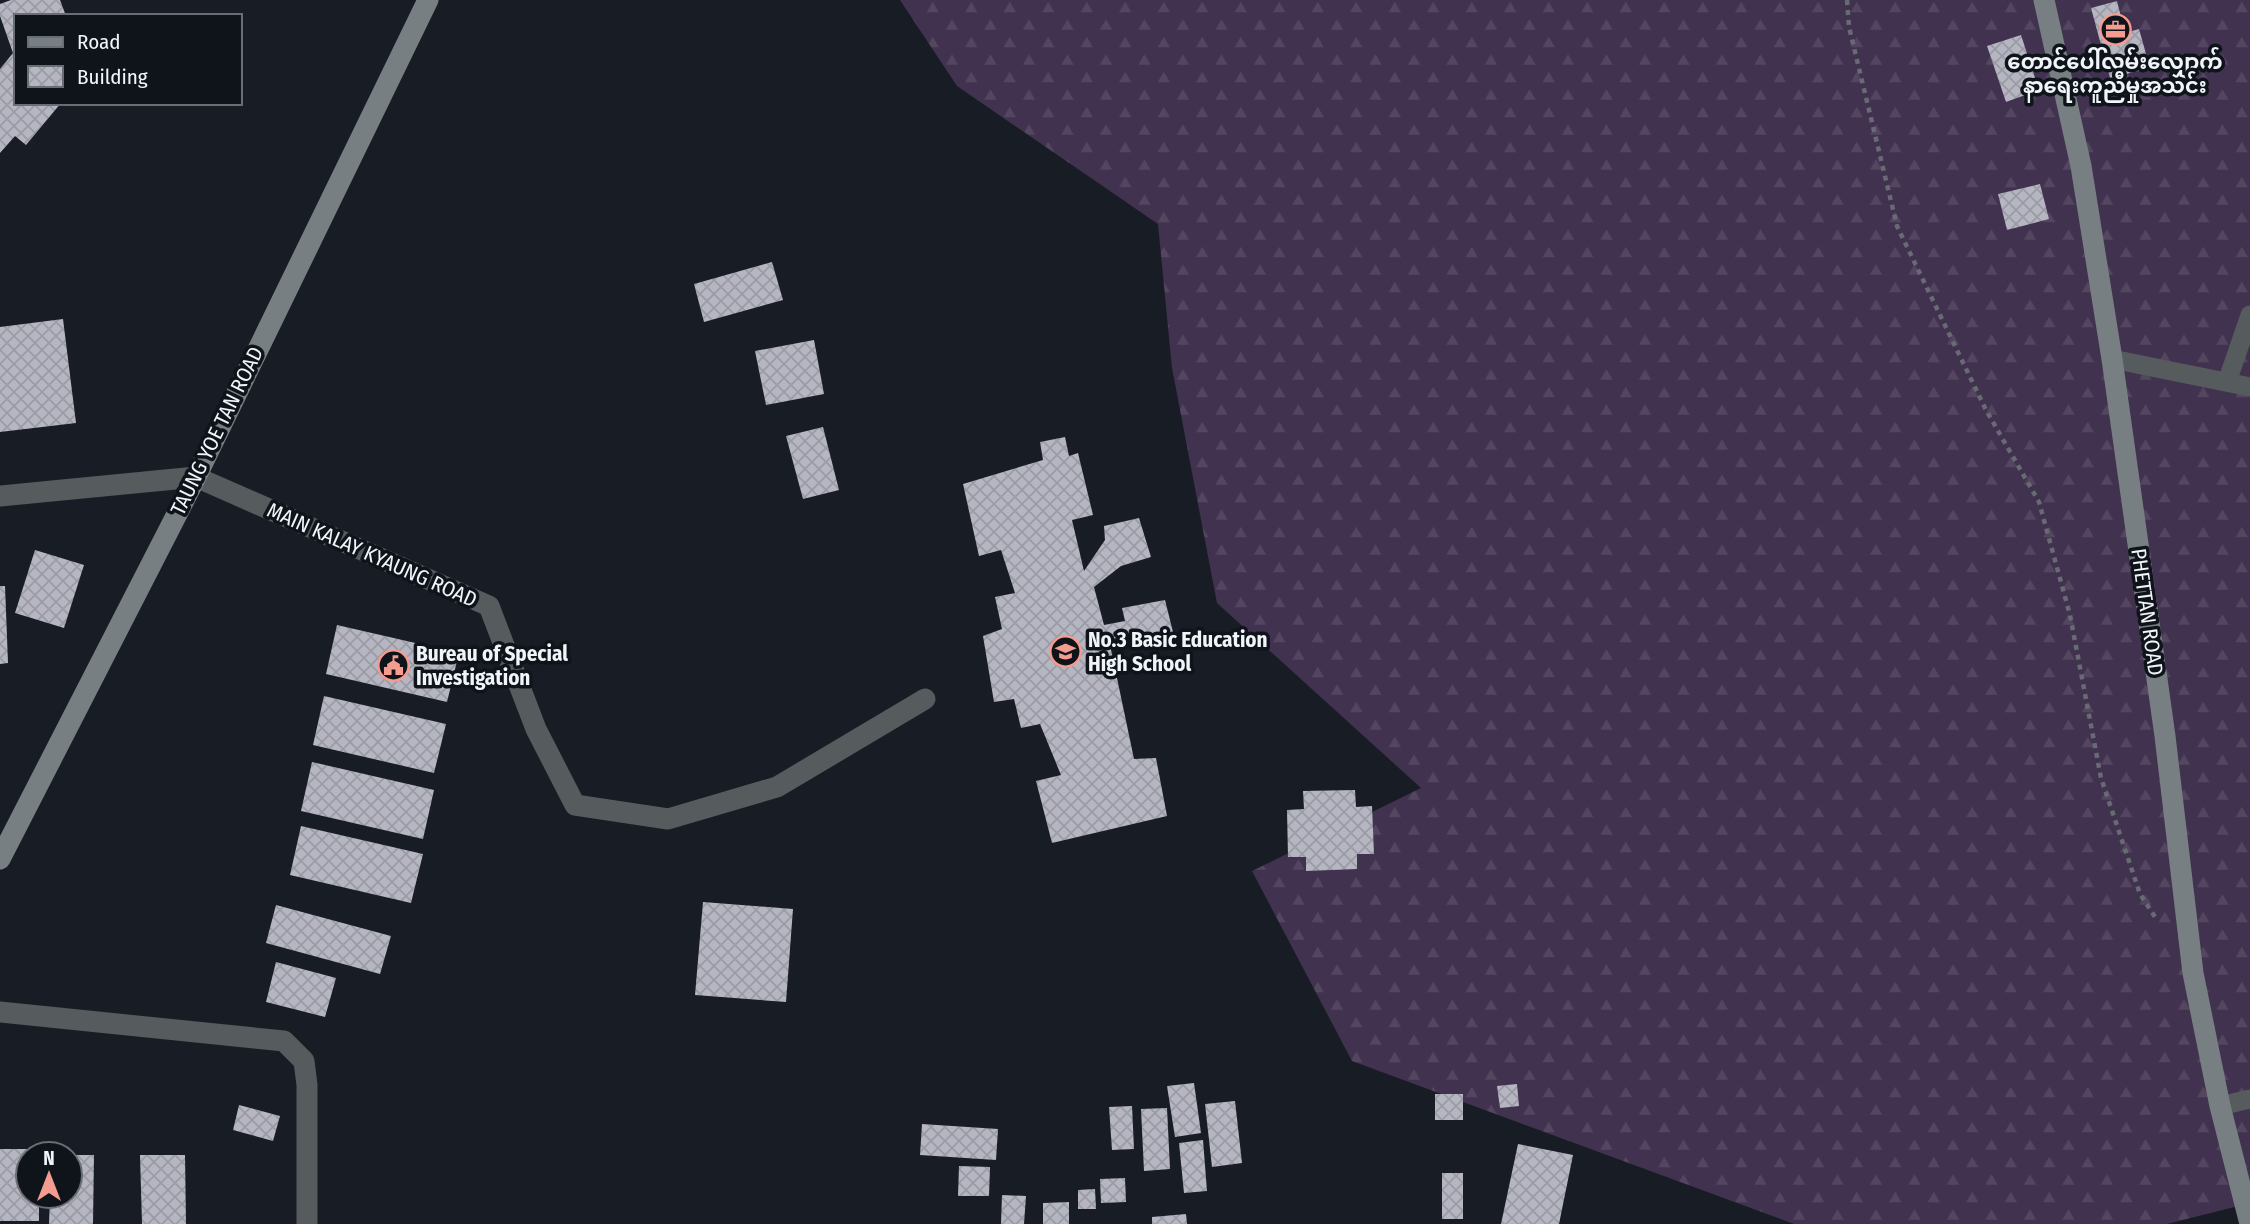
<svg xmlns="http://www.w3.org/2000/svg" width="2250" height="1224" font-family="'Fira Sans Condensed','Noto Sans Myanmar',sans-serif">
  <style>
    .forest { fill: url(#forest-firs) }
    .building { fill: url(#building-cross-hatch) }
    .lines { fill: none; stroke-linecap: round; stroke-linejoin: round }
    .path { stroke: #676c73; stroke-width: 4.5; stroke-dasharray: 5 5; stroke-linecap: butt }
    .lane { stroke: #565b5e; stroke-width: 19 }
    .street { stroke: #565b5e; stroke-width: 21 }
    .secondary { stroke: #777f83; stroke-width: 21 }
    .labels { text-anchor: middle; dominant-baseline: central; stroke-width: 7; stroke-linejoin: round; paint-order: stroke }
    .poi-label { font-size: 21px; font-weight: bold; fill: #f1f5fa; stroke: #0f141b; text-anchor: start }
    .street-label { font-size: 21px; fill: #f1f5fa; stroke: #0f141b }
  </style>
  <defs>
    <pattern id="forest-firs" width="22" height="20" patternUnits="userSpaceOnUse" patternTransform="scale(1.75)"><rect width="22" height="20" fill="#41324f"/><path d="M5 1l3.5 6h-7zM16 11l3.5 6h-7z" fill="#544660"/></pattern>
    <pattern id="building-cross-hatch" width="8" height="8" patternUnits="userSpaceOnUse" patternTransform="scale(1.75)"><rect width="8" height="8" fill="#b5b6c2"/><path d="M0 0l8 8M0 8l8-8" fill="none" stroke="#9a9ba4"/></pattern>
  </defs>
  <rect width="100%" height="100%" fill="#181d25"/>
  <path class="forest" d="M900 0H2250V1203L2167 1224H1794L1352 1061 1252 871 1421 788 1217 603 1172 368 1158 224 957 86Z"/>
  <path class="building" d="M11 0H60L66 16H16V103H61L26 145 15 136 0 153V69L13 53 0 16V4Z
    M2117 1 2125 33 2139 29 2150 68 2110 78 2091 8Z
    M2021 35 2039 90 2006 102 1987 46Z
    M2040 184 2049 219 2007 230 1998 194Z
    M772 262 783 300 704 322 694 284Z
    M63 319 76 423 0 432V327Z
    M814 340 824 394 766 405 755 351Z
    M823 427 839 490 803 499 786 436Z
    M1065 437 1069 456 1078 453 1093 515 1072 520 1084 571 1105 540 1104 526 1139 518 1151 557 1121 566 1094 587 1104 625 1125 621 1122 608 1165 600 1174 636 1138 645 1135 633 1109 640 1134 759 1156 758 1167 816 1052 843 1036 781 1061 775 1040 724 1021 728 1014 699 994 702 983 636 1002 629 995 597 1015 593 1001 550 979 556 963 484 1043 460 1040 442Z
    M35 550 84 565 64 628 15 613Z
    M0 586H5L8 663 0 664Z
    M337 625 459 653 447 702 326 674Z
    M324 696 446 724 434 773 313 745Z
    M312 762 434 790 423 839 301 811Z
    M1355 790 1356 807 1372 806 1374 854H1357V869L1306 871V857H1288L1287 810 1304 809 1303 791Z
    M301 826 423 854 411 903 290 875Z
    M703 902 793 909 786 1002 695 995Z
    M276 905 391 936 380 974 266 943Z
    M276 962 336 978 325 1017 266 1002Z
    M1194 1083 1201 1133 1175 1137 1167 1086Z
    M1517 1084 1519 1106 1500 1108 1497 1086Z
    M1435 1094H1463V1120H1435Z
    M1235 1101 1242 1163 1212 1167 1205 1104Z
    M239 1105 280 1116 273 1141 233 1130Z
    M1132 1106 1134 1149 1112 1150 1109 1107Z
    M1167 1108 1170 1169 1144 1171 1141 1109Z
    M922 1124 998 1129 996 1160 920 1155Z
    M1203 1140 1207 1191 1184 1193 1179 1143Z
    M1518 1144 1573 1155 1559 1224H1501Z
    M0 1149H39V1154H28V1196H39V1221H0Z
    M70 1155H94L93 1224H49L50 1196H70Z
    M140 1155H185L186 1224H142Z
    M959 1166 990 1167 989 1196H958Z
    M1442 1173H1463V1219H1442Z
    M1125 1178 1126 1202 1101 1203 1100 1179Z
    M1095 1189 1096 1209H1078V1190Z
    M1002 1195 1026 1196 1024 1224H1001Z
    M1069 1202V1224H1043V1203Z
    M1186 1214 1187 1224H1152V1217Z"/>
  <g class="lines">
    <path class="path" d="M1847 0 1849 27 1897 226 1986 410 2039 502 2070 615 2101 778 2140 894 2157 920"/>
    <path class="lane" d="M2112 359 2250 387
      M2227 382 2250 315
      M2220 1106 2250 1099"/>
    <path class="street" d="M0 496 196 477 489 606 536 729 575 805 668 819 777 787 925 699
      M0 1012 284 1041 304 1061 307 1085V1224"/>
    <path class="secondary" d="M2044 0 2081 166 2112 359 2165 736 2193 973 2220 1106 2250 1224
      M0 859 196 477 428 0"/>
  </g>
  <defs>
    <symbol id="office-ring" viewBox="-11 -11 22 22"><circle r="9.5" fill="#0f141b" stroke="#f59c90" stroke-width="1.5"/><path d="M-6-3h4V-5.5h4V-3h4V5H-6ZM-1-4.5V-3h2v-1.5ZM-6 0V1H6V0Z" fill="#f59c90"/></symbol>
    <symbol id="school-ring" viewBox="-11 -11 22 22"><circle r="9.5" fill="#0f141b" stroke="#f59c90" stroke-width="1.5"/><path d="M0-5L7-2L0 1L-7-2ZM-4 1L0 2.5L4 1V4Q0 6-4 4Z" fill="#f59c90"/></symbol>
    <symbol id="civic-ring" viewBox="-11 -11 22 22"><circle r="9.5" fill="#0f141b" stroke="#f59c90" stroke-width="1.5"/><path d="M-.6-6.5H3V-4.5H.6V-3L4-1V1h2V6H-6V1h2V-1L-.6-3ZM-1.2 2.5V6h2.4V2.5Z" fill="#f59c90"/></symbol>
  </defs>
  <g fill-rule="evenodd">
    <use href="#office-ring" x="2098" y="12" width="35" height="35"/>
    <use href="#school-ring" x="1048" y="634" width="35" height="35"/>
    <use href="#civic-ring" x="376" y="648" width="35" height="35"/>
  </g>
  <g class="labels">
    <g class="poi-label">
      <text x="2115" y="62" text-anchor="middle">တောင်ပေါ်လမ်းလျှောက်<tspan x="2115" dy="24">နာရေးကူညီမှုအသင်း</tspan></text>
      <text x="1088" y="640">No.3 Basic Education<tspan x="1088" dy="24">High School</tspan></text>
      <text x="416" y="654">Bureau of Special<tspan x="416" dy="24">Investigation</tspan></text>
    </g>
    <g class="street-label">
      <text transform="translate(217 431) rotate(-64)">TAUNG YOE TAN ROAD</text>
      <text transform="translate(372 555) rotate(24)">MAIN KALAY KYAUNG ROAD</text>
      <text transform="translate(2147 612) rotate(82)">PHETTAN ROAD</text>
    </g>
  </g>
  <rect x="14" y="14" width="228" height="91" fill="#0f141b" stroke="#696e74" stroke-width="2"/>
  <rect x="28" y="37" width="35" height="10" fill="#777f83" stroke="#696e74" stroke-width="2"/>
  <text x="77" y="49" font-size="21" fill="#f1f5fa">Road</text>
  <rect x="28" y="66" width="35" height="21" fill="url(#building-cross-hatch)" stroke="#696e74" stroke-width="2"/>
  <text x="77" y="84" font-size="21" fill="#f1f5fa">Building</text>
  <g transform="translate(49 1175)"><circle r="33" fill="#0f141b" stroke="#696e74" stroke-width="2"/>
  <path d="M0-5L12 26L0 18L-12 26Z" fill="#f59c90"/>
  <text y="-10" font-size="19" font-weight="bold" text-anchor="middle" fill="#f1f5fa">N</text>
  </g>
</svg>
